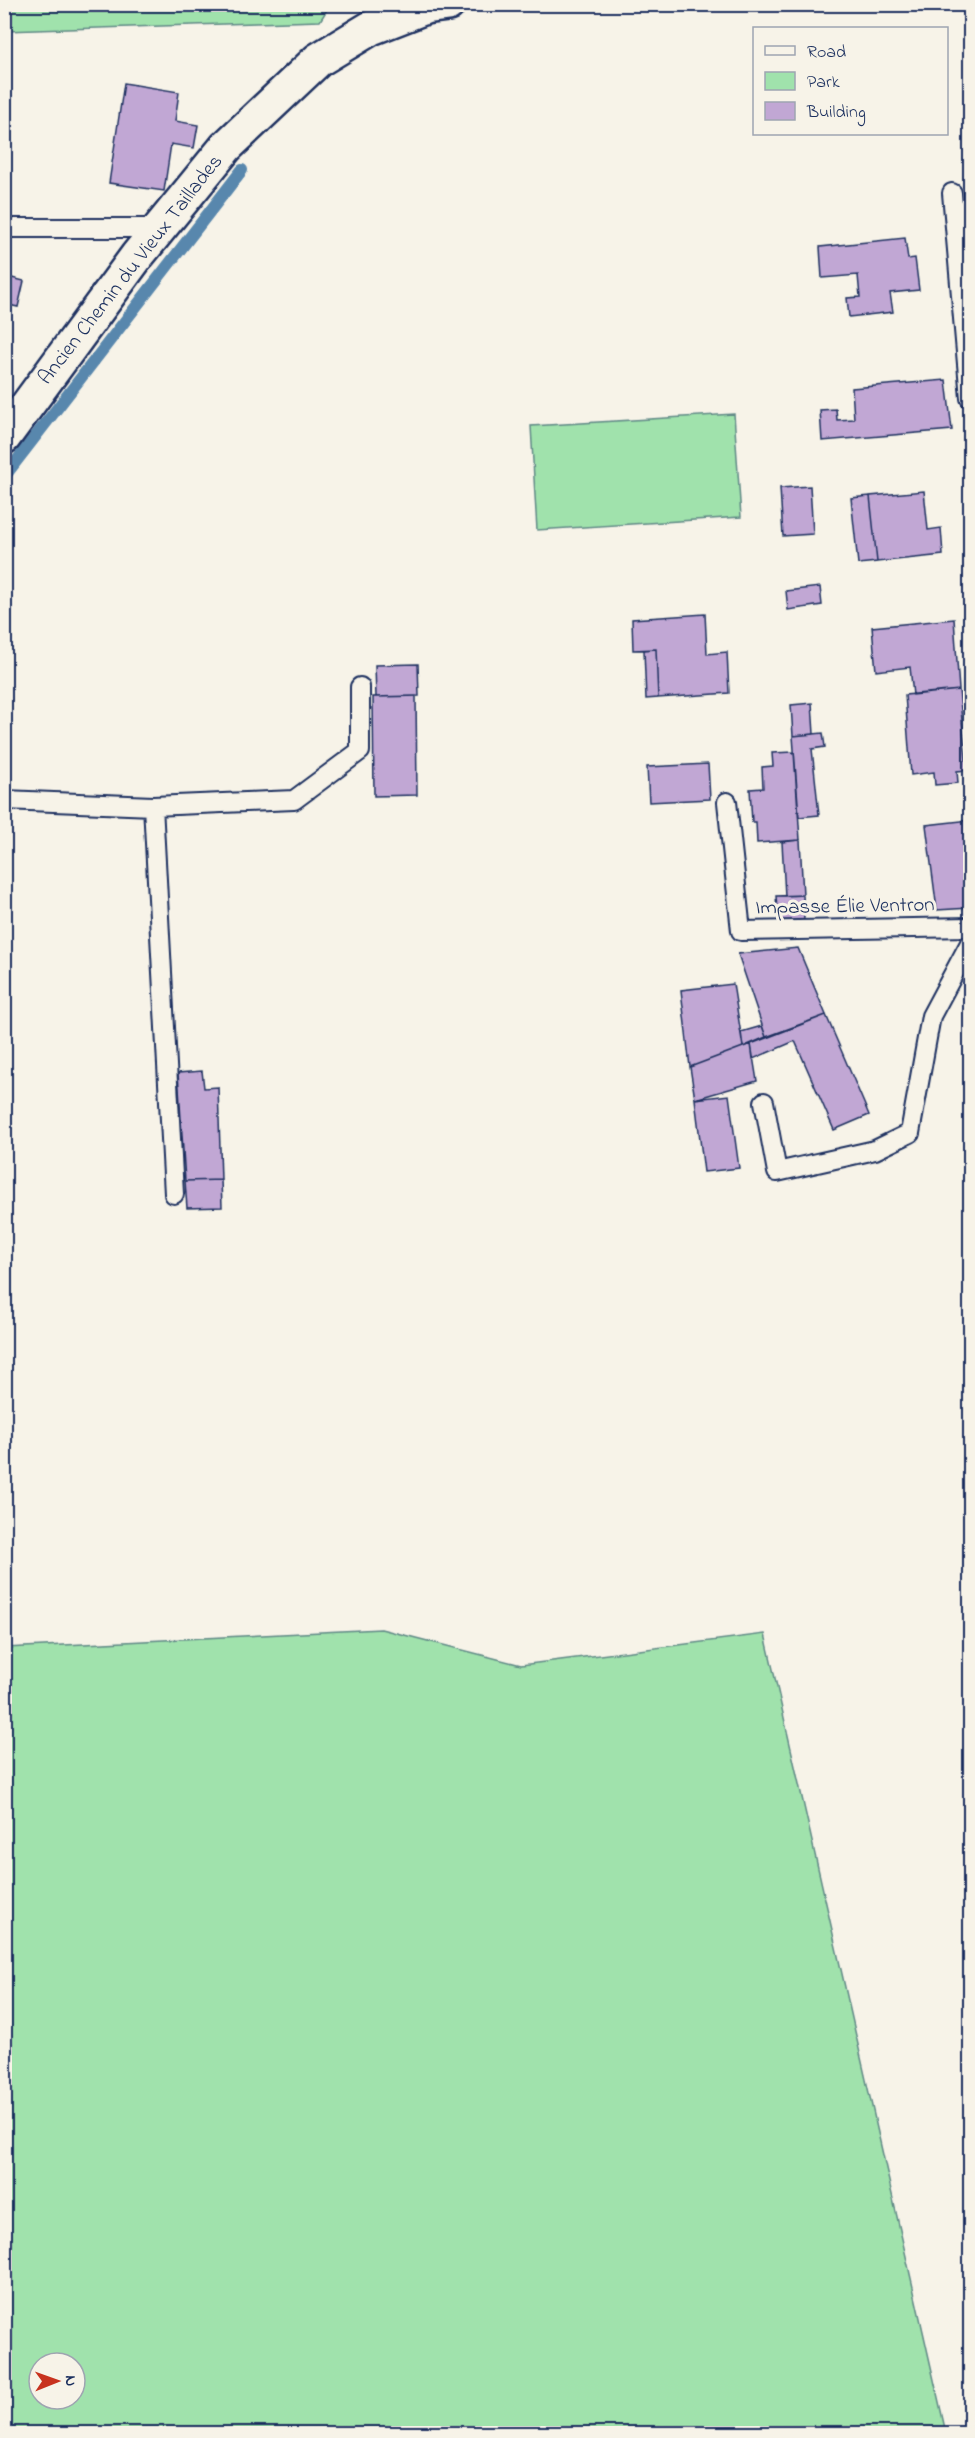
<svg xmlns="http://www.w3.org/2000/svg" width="975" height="2438" font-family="'Indie Flower',sans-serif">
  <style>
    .green { fill: #a0e2ac; stroke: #5e8885; stroke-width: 1.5; fill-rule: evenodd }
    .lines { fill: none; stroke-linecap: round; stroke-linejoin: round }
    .stream { stroke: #5887ad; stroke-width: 12 }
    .building { fill: #c1a7d4; stroke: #1b2f5e; stroke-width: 1.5 }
    .service-casing { stroke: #1b2f5e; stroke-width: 22 }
    .minor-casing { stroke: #1b2f5e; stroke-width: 38 }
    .service { stroke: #f7f3e8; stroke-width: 18 }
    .minor { stroke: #f7f3e8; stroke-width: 33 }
    .labels { text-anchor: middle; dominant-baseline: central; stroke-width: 6; stroke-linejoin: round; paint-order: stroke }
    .street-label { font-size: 21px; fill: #1b2f5e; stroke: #f7f3e8 }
  </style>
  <rect width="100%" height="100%" fill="#f7f3e8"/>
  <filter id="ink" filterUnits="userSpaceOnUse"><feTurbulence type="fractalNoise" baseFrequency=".0167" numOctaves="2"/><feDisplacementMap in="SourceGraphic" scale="12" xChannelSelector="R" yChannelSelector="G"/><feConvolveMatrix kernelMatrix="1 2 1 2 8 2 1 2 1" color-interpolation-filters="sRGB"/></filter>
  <g filter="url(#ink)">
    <path class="green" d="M4 5 5 4 330 5 320 21 5 31Z
      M734 414 741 517 537 530 531 426Z
      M381 1629 521 1665 765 1634 946 2433H5V1648ZM39 2363H75V2399H39Z"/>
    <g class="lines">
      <path class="stream" d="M4 477 242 170"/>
    </g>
    <path class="building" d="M124 83 179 92 175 121 198 125 194 148 171 144 164 191 109 183Z
      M905 238 908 259 915 258 919 290 890 293 893 312 849 317 847 298 860 297 858 275 822 278 820 247Z
      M4 276 24 281 18 307 4 304Z
      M946 380 952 430 822 441 820 410 836 409 837 420 854 419 852 388Z
      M810 486 813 534 783 536 780 488Z
      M924 491 928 530 941 528 943 555 877 562 870 496Z
      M870 496 877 562 858 564 851 498Z
      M820 587 822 605 788 610 786 591Z
      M705 614 707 654 727 652 729 693 658 698 656 649 633 650 632 619Z
      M954 619 959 690 913 695 910 667 876 671 872 627Z
      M656 649 658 698 646 699 644 650Z
      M418 664 419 696 376 697 375 665Z
      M959 690 967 770 957 771 958 783 935 785 934 772 911 775 905 695Z
      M416 696 417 795 374 796 373 697Z
      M812 703 814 734 793 736 791 705Z
      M823 733 825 747 812 749 819 815 799 817 793 736Z
      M794 752 800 840 757 843 756 822H752L750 789 763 788 762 767 773 766 772 753Z
      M708 764 710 799 649 802 647 767Z
      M970 820V908L937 910 926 825Z
      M800 840 803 895 785 896 782 842Z
      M803 895 804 921 778 922 776 896Z
      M798 948 826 1015 766 1037 738 954Z
      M733 984 743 1047 690 1067 681 990Z
      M826 1015 869 1115 834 1130 795 1041 753 1059 751 1044Z
      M762 1026 766 1037 743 1047 741 1032Z
      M751 1044 757 1081 695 1099 690 1067Z
      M202 1071 204 1088 218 1087 221 1180 185 1181 178 1073Z
      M729 1095 739 1168 704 1172 695 1099Z
      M221 1180 222 1207 187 1208 185 1181Z"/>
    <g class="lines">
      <defs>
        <path id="service" d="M952 193 970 398
          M4 228H160
          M4 800 153 806 294 800 360 751V687
          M727 802 741 931 970 927
          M153 806 174 1194
          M764 1102 777 1172 875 1150 910 1133 931 1016 970 943"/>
        <path id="minor" d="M4 437 137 256 226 147 318 60 371 28 425 7 448 4"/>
      </defs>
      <use href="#service" class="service-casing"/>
      <use href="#minor" class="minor-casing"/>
      <use href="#service" class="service"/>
      <use href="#minor" class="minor"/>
    </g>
  </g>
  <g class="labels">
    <g class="street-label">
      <text transform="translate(131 270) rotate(-52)">Ancien Chemin du Vieux Taillades</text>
      <text transform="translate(845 907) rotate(-1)">Impasse Élie Ventron</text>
    </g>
  </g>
  <rect width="975" height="2438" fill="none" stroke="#f7f3e8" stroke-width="24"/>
  <rect x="12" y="12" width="951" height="2414" fill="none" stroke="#1b2f5e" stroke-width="2" filter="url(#ink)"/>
  <rect x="753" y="27" width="195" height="108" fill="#f7f3e8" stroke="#9fa5b1" stroke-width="1.5"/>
  <rect x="765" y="46" width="30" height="9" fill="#f7f3e8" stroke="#9fa5b1" stroke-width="1.5"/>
  <text x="807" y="57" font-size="18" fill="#1b2f5e">Road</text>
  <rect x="765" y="72" width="30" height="18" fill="#a0e2ac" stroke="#9fa5b1" stroke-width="1.5"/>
  <text x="807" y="87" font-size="18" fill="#1b2f5e">Park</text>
  <rect x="765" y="102" width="30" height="18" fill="#c1a7d4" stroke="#9fa5b1" stroke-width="1.5"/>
  <text x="807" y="117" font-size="18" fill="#1b2f5e">Building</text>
  <g transform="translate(57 2381) rotate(89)"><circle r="28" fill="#f7f3e8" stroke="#9fa5b1" stroke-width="1.5"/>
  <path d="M0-4.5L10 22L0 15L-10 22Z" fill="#c8321e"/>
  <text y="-9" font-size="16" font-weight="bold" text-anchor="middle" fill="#1b2f5e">N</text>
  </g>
</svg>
